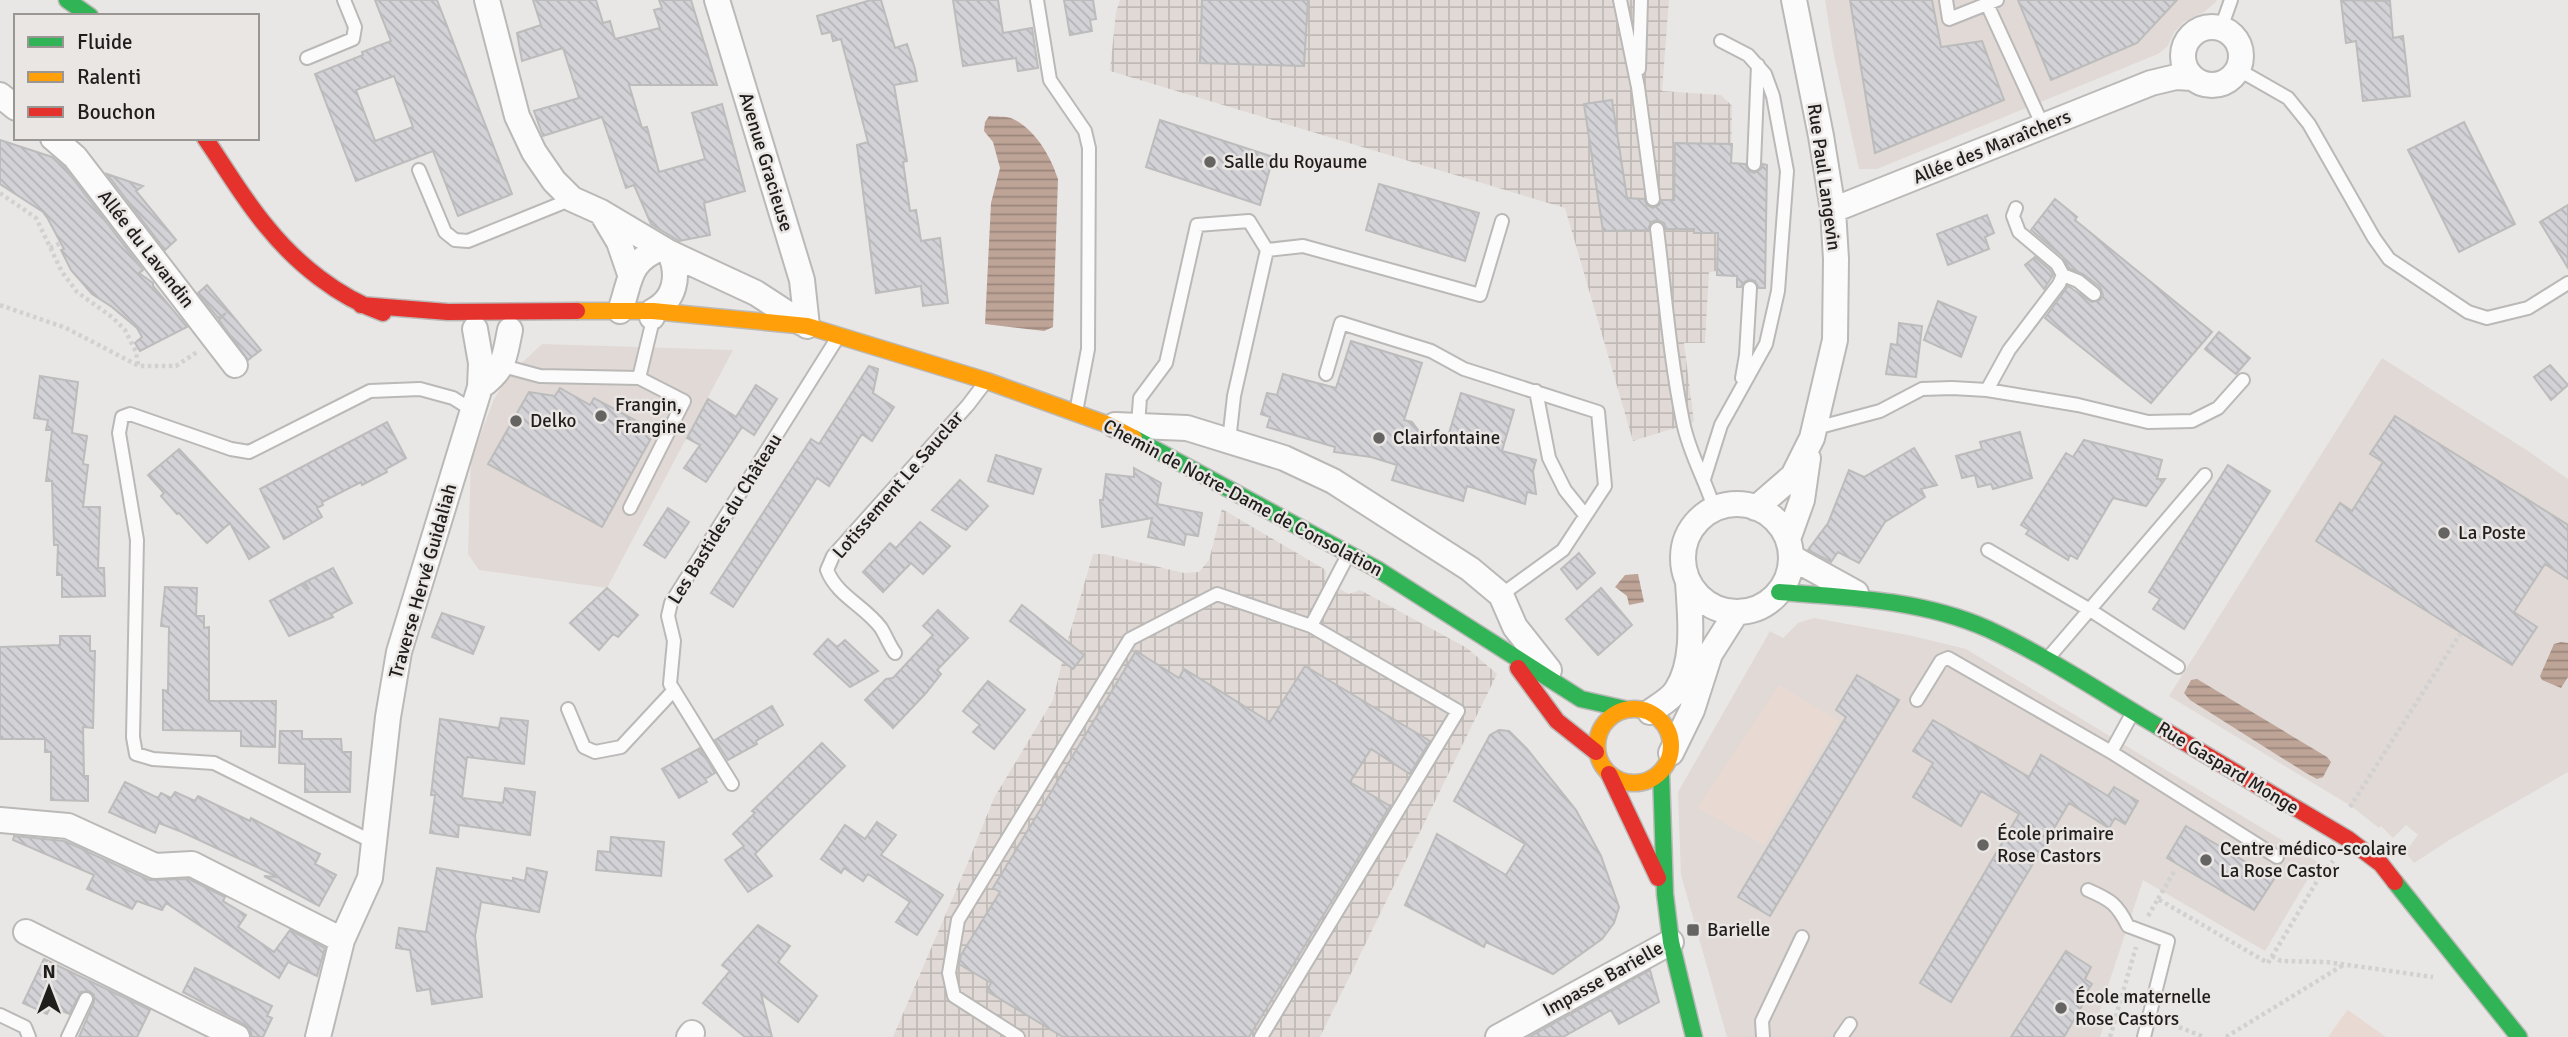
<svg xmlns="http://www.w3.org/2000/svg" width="2568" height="1037" font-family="Signika,sans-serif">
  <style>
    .built { fill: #e0d9d5 }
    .industrial { fill: url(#industrial-grid) }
    .grass { fill: #e8dad3 }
    .water { fill: url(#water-rules) }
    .building { fill: url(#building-back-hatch); stroke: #bcbcbc; stroke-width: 2; fill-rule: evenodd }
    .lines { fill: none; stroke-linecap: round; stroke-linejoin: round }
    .lane-casing { stroke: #bab9b7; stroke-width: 16 }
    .street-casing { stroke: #bab9b7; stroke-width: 28 }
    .fast-casing { stroke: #bab9b7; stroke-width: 19 }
    .slow-casing { stroke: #bab9b7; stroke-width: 19 }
    .jam-casing { stroke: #bab9b7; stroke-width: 19 }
    .path { stroke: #d1d1d1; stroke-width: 4.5; stroke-dasharray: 3.5 3.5; stroke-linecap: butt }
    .lane { stroke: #fcfbfb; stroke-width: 12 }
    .street { stroke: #fcfbfb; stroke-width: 24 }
    .fast { stroke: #30b455; stroke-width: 16 }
    .slow { stroke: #ff9f0a; stroke-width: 16 }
    .jam { stroke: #e5322d; stroke-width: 16 }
    .poi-dot { fill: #666463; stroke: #eae6e4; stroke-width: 2.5 }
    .labels { text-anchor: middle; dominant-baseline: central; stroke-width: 5; stroke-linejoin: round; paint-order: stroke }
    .street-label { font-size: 19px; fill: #201e1d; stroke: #eae6e4 }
    .poi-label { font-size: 19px; fill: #201e1d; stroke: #eae6e4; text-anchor: start }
  </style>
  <defs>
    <pattern id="industrial-grid" width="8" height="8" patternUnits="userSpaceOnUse" patternTransform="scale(1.75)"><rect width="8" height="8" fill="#e0d9d5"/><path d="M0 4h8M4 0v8" fill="none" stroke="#c0bab6"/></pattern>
    <pattern id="water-rules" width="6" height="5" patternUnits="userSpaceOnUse" patternTransform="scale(1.75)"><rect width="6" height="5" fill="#bea497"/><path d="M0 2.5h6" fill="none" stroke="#9a857b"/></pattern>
    <pattern id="building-back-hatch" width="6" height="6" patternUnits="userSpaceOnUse" patternTransform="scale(1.75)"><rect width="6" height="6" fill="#d2d2d7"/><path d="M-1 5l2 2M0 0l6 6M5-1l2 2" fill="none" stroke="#b4b4b8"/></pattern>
  </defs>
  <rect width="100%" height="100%" fill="#e9e7e5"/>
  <path class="built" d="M1825 0H2216L2217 1 2204 12 2184 22 2174 32 2168 46 2158 54 1877 169H1859L1833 51Z
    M542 344 733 350 607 588 479 570 468 554 471 460 494 399 510 374Z
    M2382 358 2528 451 2568 479V772L2451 839 2414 863 2405 852 2418 835 2406 825 2393 838 2381 826 2379 828 2351 806 2169 696Z
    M1814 618 1908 635 1966 649 2318 862 2265 951 2143 880 2099 1013 2106 1017 2100 1037H1727L1681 875 1678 792 1770 631 1783 638 1798 623Z"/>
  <path class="industrial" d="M1120 0H1669L1662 91 1721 95 1732 106 1730 200 1718 201 1717 271 1709 272 1705 343H1684L1694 422 1633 441 1565 208 1110 71 1116 12Z
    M1222 509 1324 569 1326 572 1325 581 1349 594 1360 590 1467 648 1497 674 1320 1037H893L969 860 994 798 1053 700 1066 646 1093 554H1104L1184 573 1199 572 1209 560Z"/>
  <path class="grass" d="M1779 685 1839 721 1764 845 1697 808Z
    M2348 1009V1010L2386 1037H2328Z"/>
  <path class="water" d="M989 116C996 117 1005 116 1011 118 1035 128 1051 157 1058 179L1053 327 1044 331 985 324 991 203 1000 168 993 142 984 131 985 122Z
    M1638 574 1644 602 1629 605 1627 596 1615 587 1625 575Z
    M2561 642 2568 643V677L2561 688 2542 680 2540 676 2554 644Z
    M2197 679 2327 757 2331 762 2323 777 2317 779 2306 773 2190 700 2184 693 2191 680Z"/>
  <path class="building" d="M375 0H437L512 194 458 216 433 151 356 181 315 74 363 55 362 52 391 41ZM394 76 413 127 375 141 356 90Z
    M533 0H596L603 23 610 21 615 39 660 28 654 10 662 8 659 0H691L717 85H629L642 128 647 127 659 172 705 159 692 113 722 104 745 191 704 203 710 235 679 241 651 224 634 185 626 188 602 117 543 136 534 111 579 98 563 48 522 61 517 33 541 25Z
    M871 0H881L895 48 907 44 915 69 917 81 894 85 907 161 903 162 910 211 916 210 921 241 940 238 948 303 923 306 921 286 876 293 857 145 868 142 841 39 833 41 831 32 822 34 817 16Z
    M953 0H998L1003 33 1032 28 1038 68 1018 71 1016 58 963 66Z
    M1064 0H1093L1096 19 1090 20 1092 31 1070 35Z
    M1202 0H1308L1304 66 1200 63Z
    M1850 0H1932L1941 47 1982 41 2004 100 1875 153Z
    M2018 0H2177L2137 43 2051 80Z
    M2341 0 2390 1 2393 38 2403 36 2410 96 2363 101 2356 41 2346 43Z
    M1612 100 1627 198 1644 199 1647 205 1653 208 1659 205 1662 200H1674L1675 143 1732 144 1731 163 1745 164 1749 171 1754 173 1761 169 1763 164 1767 165 1765 288H1759L1755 281 1750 279 1743 283 1741 287H1737V276L1717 275 1718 233H1694V229H1666L1664 223 1657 220 1651 222 1648 230 1603 231 1584 104Z
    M1160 120 1273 157 1260 205 1146 167Z
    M2464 122 2515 224 2459 252 2408 150Z
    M0 140 52 157 64 167 143 270 139 273 153 283V286L187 327 140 351 135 343 142 337 137 328 112 307 92 294 71 270 61 250 64 249 48 219 43 212 0 184Z
    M107 174 143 186 136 191 176 240 165 250Z
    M1379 184 1479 213 1465 261 1366 230Z
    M2055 199 2077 217 2075 220 2212 332 2151 403 2045 318 2068 286 2092 302 2100 300 2103 295 2100 287 2083 274 2069 268 2063 257 2031 230Z
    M2568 205V268L2540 222Z
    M1987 215 1994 233 1985 237 1989 249 1948 265 1937 234Z
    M2035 257 2050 270 2053 275 2044 289 2025 265Z
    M207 285 261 350 248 360 219 320 226 313 218 318 198 293Z
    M1938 301 1976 317 1961 357 1924 340Z
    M1899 323 1922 326 1916 377 1886 374 1891 344 1897 345Z
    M2219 332 2250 358 2236 374 2205 349Z
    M1351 341 1422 363 1404 420 1412 422 1421 434 1447 440 1461 393 1514 410 1502 451 1536 460 1533 471 1536 494 1527 492 1525 504 1467 486 1463 501 1392 480 1397 465 1371 457 1334 452 1335 447 1267 427 1270 417 1261 414 1267 393 1277 395 1283 374 1336 388Z
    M2550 365 2568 385 2551 400 2534 377Z
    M869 366 878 369 873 393 894 407 872 441 862 434 829 486 817 478 733 607 711 593 811 439 819 444Z
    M40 376 78 382 72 433 87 436 83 464 88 465 83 507H100L98 568H104L105 596 62 597V575H57L58 545H54L52 481H46L52 430H46L48 420 34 418Z
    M756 385 777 399 754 435 742 427 706 482 684 468 700 445 687 438 708 399 736 417Z
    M560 388 590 405 594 398 655 431 602 527 488 464 529 392 555 396Z
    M2395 416 2568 525V579L2545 564 2514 612 2537 627 2512 665 2316 541 2340 503 2352 511 2383 462 2370 454Z
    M387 422 406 458 386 469 387 472 362 485 361 482 322 502 323 505 317 508 322 517 284 539 260 489Z
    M2020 432 2032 478 1993 489 1991 484 1978 487 1975 475 1962 478 1956 456 1982 449 1980 442Z
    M2084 440 2162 460 2157 479H2165L2146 506 2113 498 2077 559 2070 555 2068 560 2026 534 2029 530 2021 525 2066 453 2073 457Z
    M1914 448 1937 485 1921 489 1925 497 1885 522 1859 563 1838 552 1831 562 1808 550 1828 523 1849 470 1864 477Z
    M179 449 195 466 269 547 249 559 230 523 207 543 179 513 177 514 161 496 164 493 148 475Z
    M996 455 1041 469 1033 494 988 481Z
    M2228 465 2270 491 2184 629 2153 609 2160 599 2149 592Z
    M1134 468 1161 483 1157 504 1202 513 1198 536 1186 534 1184 545 1148 537 1152 518 1102 527 1100 500H1103L1106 474 1134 477Z
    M960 480 988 506 966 530 932 510Z
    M668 508 689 522 665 558 644 545Z
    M920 522 950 546 923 574 911 563 883 592 863 572 890 543 896 548Z
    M1579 553 1595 573 1577 589 1561 569Z
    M333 568 352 603 331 614 333 617 289 636 270 601 303 583 309 590 305 582Z
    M165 587 197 588 196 616H204V628L209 627V701H276L275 747 241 746V731L163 730V690L168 691 169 627 161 626Z
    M607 588 638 615 618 637 613 634 599 650 570 623Z
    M1601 588 1632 625 1598 655 1566 619Z
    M1022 605 1084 655 1073 669 1010 621Z
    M938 610 968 638 937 670 941 674 926 693 893 728 865 700 886 679 893 678 933 635 923 626Z
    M442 613 484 627 473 654 432 637Z
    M60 636H90V651H95L93 728 83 727 84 776H88V801L51 800V752H45V739H0V647L60 645Z
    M828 639 837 647 845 640 878 671 850 687 814 654Z
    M1136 651 1179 678 1184 669 1270 722 1305 666 1430 741 1410 774 1371 749 1350 782 1390 806 1249 1037H1063L987 991 991 983 959 964 961 955 1000 892 993 888Z
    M1857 675 1899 700 1770 916 1738 897 1846 717 1836 710Z
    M988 681 1025 710 994 749 973 732 980 725 963 711Z
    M772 706 783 725 756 741 757 744 728 760 715 740Z
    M501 718 528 721 524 764 467 757 462 798 503 803 505 788 535 792 530 835 459 825 458 837 430 833 435 795H431L440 719 499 728Z
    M1933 720 2029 777 2041 755 2108 796 2114 787 2138 801 2125 824 2115 818 2109 828 2069 803 1951 1002 1920 983 2019 814 1981 791 1961 826 1913 797 1933 763 1913 751Z
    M1499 730 1509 731 1527 749 1576 810 1601 856 1619 907 1614 923 1602 939 1553 974 1486 942 1484 947 1405 905 1437 834 1506 875 1525 844 1454 801 1490 735Z
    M280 731H302V739H341L342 752H351L350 792H305V764L279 763Z
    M822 743 845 766 755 854 772 876 748 892 725 860 744 846 733 834 755 813 752 811Z
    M700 748 715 773 705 779 707 782 679 798 662 769Z
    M125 782 158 798 161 793 171 798 175 792 195 801 198 796 250 821 251 818 320 854 315 864 336 875 319 906 264 876 278 877 182 832 159 823 155 833 109 812Z
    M877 822 896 835 881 855 943 895 917 935 896 922 910 902 868 874 863 881 844 868 841 873 821 859 845 825 865 839Z
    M2186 826 2274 879 2254 910 2167 858Z
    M14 836 64 841 87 851V854L88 852 149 880 189 879 225 897 223 901 246 915 238 927 274 952 290 930 325 948 317 976 288 962 279 978 166 903 162 910 137 901 132 909 87 889 94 875 13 840Z
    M611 837 664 842 661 876 596 870 598 851 610 852Z
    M437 868 513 881V878L525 881 527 868 547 872 539 912 481 902 475 936 482 997 432 1004 430 989 417 991 410 950 396 948 399 928 426 932Z
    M758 925 790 946 778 962 817 996 798 1022 761 994 772 1037H745L703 1003 730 971 722 965Z
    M2066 951 2091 967 2085 979 2092 984 2080 1002 2083 1004 2064 1037H2011Z
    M44 959 150 1010 137 1037H79L94 1002V995L89 991 81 992 69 1014 51 1006 47 1014 23 1003Z
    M195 968 272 1006 267 1016 272 1018 263 1037H252L250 1029 244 1024 183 992Z
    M1650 970 1659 1002 1619 1024 1611 1010 1563 1037H1529Z"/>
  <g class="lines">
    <defs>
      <path id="lane" d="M1037 0 1050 80 1085 131 1089 148 1088 349 1076 412
        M1620 0 1638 87 1653 199
        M1946 0 1949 19 1997 0
        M1987 4 2043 126
        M2221 28 2231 0
        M307 58 353 39 355 27 344 0
        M1639 69 1641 0
        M2239 70 2288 98 2309 124 2374 238 2389 259 2468 312 2487 318 2528 308 2568 283
        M1754 164 1758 65
        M419 170 445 232 455 240 468 241 572 199
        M1657 229C1665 293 1670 359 1683 422 1689 453 1705 479 1714 508
        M1267 250 1303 246 1480 295 1502 221
        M2063 275 2078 281 2094 294
        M503 366 540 376 639 378 651 328
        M1326 374 1341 323 1431 351 1464 369 1598 412 1605 486 1563 550 1501 595
        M1742 378 1746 355 1750 288
        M1987 390 2009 350 2059 284 2063 275 2057 264 2019 232 2013 216 2016 208
        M1536 391 1549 458 1565 490 1585 515
        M1138 425 1140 398 1166 363 1197 225 1249 221 1267 250 1234 396 1229 441
        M1816 428 1880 411 1922 389 1952 388 1987 390 2078 405 2148 422 2192 421 2218 408 2243 380
        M1704 479 1721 425 1766 344 1778 291 1787 171 1773 96 1765 74 1748 55 1721 41
        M630 508 684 401 639 378
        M1988 550 2090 610 2178 667
        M1311 626 1347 557
        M895 653C889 645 886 636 881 628 865 606 837 596 827 570L833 556 968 405 984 384
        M2049 657 2205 475
        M1917 700 1941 661 1948 658 2111 752 2133 712
        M568 709 584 747 595 752 621 747 674 690
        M2111 752 2277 857
        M732 784 670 684 674 641 668 616 671 603 838 337
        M375 843 214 763 153 759 136 754 133 737 137 540 119 433 122 417 130 414 231 449 249 452 370 391 420 389 453 398 472 410
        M2088 890C2111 900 2117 904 2128 926L2168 941 2144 1037
        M0 1015 25 1027 29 1037
        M68 1037 86 999
        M1018 1037 954 996 949 973 958 920 1130 639 1217 594 1311 626 1458 711 1261 1037
        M1763 1037 1762 1021 1802 937
        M1841 1037 1850 1024"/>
      <path id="street" d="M487 0 517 116 534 152 554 181 572 199 601 212 670 253 756 293 802 323
        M717 0 802 280 807 326
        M2183 56a29 29 0 1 1 58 0a29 29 0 1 1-58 0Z
        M0 95 16 108
        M53 138 75 157 235 365
        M1833 210 2151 83 2176 77 2192 78
        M603 215 619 242 630 274
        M620 311C631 281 627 262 661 248
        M652 317 653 311C675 300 680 276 670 253
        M480 387C505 369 504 359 510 330
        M1115 425 1187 428 1284 458 1333 481 1470 569 1501 595 1515 627 1549 670
        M1683 558a54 54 0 1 1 108 0a54 54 0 1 1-108 0Z
        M1756 508 1793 476 1812 438 1835 340 1836 259 1833 210 1821 136 1794 0
        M1788 539 1802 500 1808 458
        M1791 557 1856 593
        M1650 712C1658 706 1670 700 1676 691 1696 661 1690 615 1688 582
        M1671 753 1692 710 1710 654 1736 613
        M0 820 68 826 155 866 192 864 342 940
        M26 932 237 1037
        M318 1037 342 940 370 878 388 717 399 652 480 387 481 363 475 329
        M689 1037 692 1033
        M1498 1037 1671 942"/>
      <path id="fast" d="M67 0 90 16
        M1134 438 1377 569 1581 699 1625 709
        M1779 592C1849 597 1923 600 1988 629 2049 657 2106 696 2164 730
        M1661 772 1665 894 1671 942 1694 1037
        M2395 882 2519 1037"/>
      <path id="slow" d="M577 311H653L807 326 987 381 1109 425 1134 438
        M1597 746a37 37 0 1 1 74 0a37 37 0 1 1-74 0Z"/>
      <path id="jam" d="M205 138C225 167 244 200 267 227 297 264 338 297 383 313
        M361 305 448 312 577 311
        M1518 668 1557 721 1596 752
        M2164 730 2348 839 2381 864 2395 882
        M1609 774 1658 878"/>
    </defs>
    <use href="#lane" class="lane-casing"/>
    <use href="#street" class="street-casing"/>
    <use href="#fast" class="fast-casing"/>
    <use href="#slow" class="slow-casing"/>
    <use href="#jam" class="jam-casing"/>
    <path class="path" d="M0 193 36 218 62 272 77 292 112 317 125 330 136 352 138 365
      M50 248 63 242
      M0 305 66 328 139 366H176L197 352
      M2350 807 2460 634
      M2158 899 2175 870
      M2148 916 2158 899 2268 963 2319 878 2333 861
      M2272 956 2281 961 2327 962 2433 977
      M2166 1022 2204 1037
      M2110 1037 2136 947
      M2226 1037 2345 964"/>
    <use href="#lane" class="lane"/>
    <use href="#street" class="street"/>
    <use href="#fast" class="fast"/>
    <use href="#slow" class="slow"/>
    <use href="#jam" class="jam"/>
  </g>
  <g class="poi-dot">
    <circle cx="1210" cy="162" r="7"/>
    <circle cx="601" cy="416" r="7"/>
    <circle cx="516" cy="421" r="7"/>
    <circle cx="1379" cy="438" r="7"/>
    <circle cx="2444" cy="533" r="7"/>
    <circle cx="1983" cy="845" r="7"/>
    <circle cx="2206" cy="860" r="7"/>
    <rect x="1686" y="923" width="14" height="14" rx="3.5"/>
    <circle cx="2061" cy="1008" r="7"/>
  </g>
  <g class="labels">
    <g class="street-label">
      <text transform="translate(1992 147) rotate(-22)">Allée des Maraîchers</text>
      <text transform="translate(766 162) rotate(73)">Avenue Gracieuse</text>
      <text transform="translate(1824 177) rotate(82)">Rue Paul Langevin</text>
      <text transform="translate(146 249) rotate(52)">Allée du Lavandin</text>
      <text transform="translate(898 485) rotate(-49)">Lotissement Le Sauclar</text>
      <text transform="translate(1243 498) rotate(28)">Chemin de Notre-Dame de Consolation</text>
      <text transform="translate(725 519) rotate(-58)">Les Bastides du Château</text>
      <text transform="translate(423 581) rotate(-74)">Traverse Hervé Guidaliah</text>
      <text transform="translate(2228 768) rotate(31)">Rue Gaspard Monge</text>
      <text transform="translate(1603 979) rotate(-29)">Impasse Barielle</text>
    </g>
    <g class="poi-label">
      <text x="1224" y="162">Salle du Royaume</text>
      <text x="615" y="405">Frangin,<tspan x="615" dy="22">Frangine</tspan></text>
      <text x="530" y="421">Delko</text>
      <text x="1393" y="438">Clairfontaine</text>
      <text x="2458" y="533">La Poste</text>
      <text x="1997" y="834">École primaire<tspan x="1997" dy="22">Rose Castors</tspan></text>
      <text x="2220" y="849">Centre médico-scolaire<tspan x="2220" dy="22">La Rose Castor</tspan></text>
      <text x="1707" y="930">Barielle</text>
      <text x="2075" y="997">École maternelle<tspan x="2075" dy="22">Rose Castors</tspan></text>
    </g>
  </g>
  <rect x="14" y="14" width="245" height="126" fill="#eae6e4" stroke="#999694" stroke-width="2"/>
  <rect x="28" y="37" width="35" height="10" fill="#30b455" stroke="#999694" stroke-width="2"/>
  <text x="77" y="49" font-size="21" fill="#201e1d">Fluide</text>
  <rect x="28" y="72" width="35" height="10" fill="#ff9f0a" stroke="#999694" stroke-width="2"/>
  <text x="77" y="84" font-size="21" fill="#201e1d">Ralenti</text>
  <rect x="28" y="107" width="35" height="10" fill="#e5322d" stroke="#999694" stroke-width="2"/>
  <text x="77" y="119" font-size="21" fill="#201e1d">Bouchon</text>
  <g transform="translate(49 988)" stroke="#eae6e4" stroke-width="5" paint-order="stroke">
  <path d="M0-5L12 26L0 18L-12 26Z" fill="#201e1d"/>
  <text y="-10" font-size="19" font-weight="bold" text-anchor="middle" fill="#201e1d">N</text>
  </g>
</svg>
